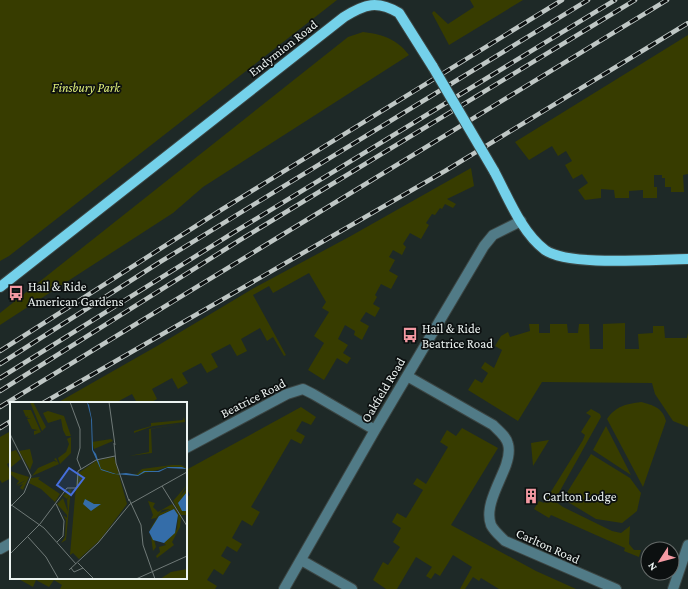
<svg xmlns="http://www.w3.org/2000/svg" width="688" height="589" font-family="'Crimson Pro',serif">
  <style>
    .green { fill: #373c00 }
    .lines { fill: none; stroke-linecap: round; stroke-linejoin: round }
    .minor-casing { stroke: #3b4543; stroke-width: 12 }
    .major-casing { stroke: #3b4543; stroke-width: 12 }
    .minor { stroke: #517b87; stroke-width: 10 }
    .major { stroke: #74d1ea; stroke-width: 10 }
    .rail-casing { stroke: #bfc7c5; stroke-width: 4.5 }
    .rail { stroke: #0c1010; stroke-width: 3; stroke-dasharray: 9; stroke-linecap: butt }
    .major-bridge-casing { stroke: #3b4543; stroke-width: 12; stroke-linecap: butt }
    .major-bridge { stroke: #74d1ea; stroke-width: 10 }
    .labels { text-anchor: middle; dominant-baseline: central; stroke-width: 3.5; stroke-linejoin: round; paint-order: stroke }
    .street-label { font-size: 13px; fill: #ecf3f1; stroke: #0c1010 }
    .park-label { font-size: 13px; font-style: italic; fill: #deee79; stroke: #0c1010 }
    .poi-label { font-size: 13px; fill: #ecf3f1; stroke: #0c1010; text-anchor: start }
    .inset-road { fill: none; stroke: #707a78; stroke-width: 1 }
    .view { fill: #466fdd; fill-opacity: 0.15; stroke: #466fdd; stroke-width: 2 }
    .inset-edge { fill: none; stroke: #ecf3f1; stroke-width: 2 }
  </style>
  <rect width="100%" height="100%" fill="#1e2927"/>
  <path class="green" d="M0 0H337L9 256 0 261Z
    M470 0H523L449 45 432 13 434 11 448 24 474 7Z
    M363 32C382 34 397 39 409 55L203 187 173 213 0 325V313L348 37Z
    M688 35V174L683 175 684 192H671V187H665V178H662V175H654V187H657V198H643V190L629 191V198H615L614 190 601 189V198L585 200 578 190 588 183 582 174 573 179 565 165 572 161 566 151 558 156 552 146 529 160 515 142Z
    M471 168 474 186 447 199 456 204 453 208 445 204 442 209 440 208 435 215 432 214 426 223 429 225 421 239 410 233 403 244 406 247 402 255 393 250 389 257 395 260 389 271 398 276 391 289 381 284 375 295 377 297 373 304 380 308 375 317 366 312 360 321 369 326 362 340 354 335 355 331 345 325 338 339 348 345 343 353 351 358 347 364 337 358 324 380 308 370 324 343 314 336 329 312 322 308 326 302 309 273 273 293 269 286 253 295 286 355 284 356 273 337 267 341 260 328 241 339 247 351 237 356 230 344 211 354 218 367 207 373 201 363 182 373 188 383 178 389 172 378 152 389 157 399 150 403H137L132 394 115 403H57L157 346 254 288 349 237Z
    M625 323V349H639L638 334 653 333V326H664L665 338H687L688 333V427L673 421 655 394 652 383 542 382 518 421 468 390 475 379 482 383 488 373 481 368 485 362 494 368 502 350 495 346 501 336 508 332 510 337 530 331 529 324H539V333H550V324H567L568 333H578L579 324H589L590 349H603V324Z
    M641 402C653 405 663 408 666 421L643 487 607 419C616 406 626 404 641 402Z
    M301 407 316 417 311 425 302 421 296 431 305 436 301 444 291 439 251 507 260 512 252 526 242 520 232 538 242 544 237 552 227 546 221 556 231 562 223 575 214 569 207 580 217 586 215 589H60L62 585 54 580 49 587 36 580 33 587 17 578H186V497L190 495 186 487V470Z
    M591 409 600 414 601 417 556 498V502L563 507 612 531 621 533 630 526 629 544 634 550H641L639 557 624 551 625 548 551 515 549 518 534 509 539 501 544 503 583 440 585 435 581 432 591 416 586 413Z
    M606 426 631 475 593 450Z
    M462 428 498 448 451 525 536 571 576 589H499L481 578 479 581 473 577 465 589H460L472 567 453 555 440 576 435 573 431 579 426 576 432 567 416 557 397 589H386L373 580 383 562 388 565 400 547 393 542 401 528 392 522 397 513 406 518 423 490 413 484 417 478 426 484 448 447 440 442 447 430 456 436Z
    M11 431V462L7 464 11 473V478L2 483 0 480V437Z
    M549 440 533 466 531 443Z
    M591 454 630 478 641 493 637 511 622 523 596 519 563 499Z"/>
  <g class="lines">
    <defs>
      <path id="minor" d="M407 376 493 425C499 431 506 436 508 444 510 451 508 459 506 465 500 482 484 507 491 525 494 531 500 536 505 541L616 589
        M186 448 287 394 303 389 313 394 375 430
        M0 549 11 543
        M301 560 352 589
        M284 589 375 430 484 246 493 235 521 221
        M673 589 688 545"/>
      <path id="major" d="M494 171C508 197 521 232 545 250 569 267 657 259 688 259
        M0 287 344 17C365 4 377 0 399 13L433 67"/>
    </defs>
    <use href="#minor" class="minor-casing"/>
    <use href="#major" class="major-casing"/>
    <use href="#minor" class="minor"/>
    <use href="#major" class="major"/>
    <defs>
      <path id="rail" d="M0 351 221 210 562 0
        M0 364 160 262 588 0
        M0 378 236 231 615 0
        M0 391 240 240 635 0
        M43 403 445 171 688 23
        M0 407 667 0
        M0 428 11 421"/>
    </defs>
    <use href="#rail" class="rail-casing"/>
    <use href="#rail" class="rail"/>
    <defs>
      <path id="major-bridge" d="M433 67 494 171"/>
    </defs>
    <use href="#major-bridge" class="major-bridge-casing"/>
    <use href="#major-bridge" class="major-bridge"/>
  </g>
  <defs>
    <symbol id="bus-bare" viewBox="-9 -9 18 18"><path d="M-5-6H5V4H4V6H2V4H-2V6H-4V4H-5ZM-3.5-4V0h7V-4ZM-3.5 1.2v1.5H-2V1.2ZM2 1.2v1.5H3.5V1.2Z" fill="#f49aa3" stroke="#0c1010" stroke-width="2.5" paint-order="stroke"/></symbol>
    <symbol id="building-bare" viewBox="-9 -9 18 18"><path d="M-4-6H4V6H1V3H-1V6H-4ZM-2.5-4.3h1.7v1.8h-1.7ZM.8-4.3h1.7v1.8H.8ZM-2.5-1h1.7V.8h-1.7ZM.8-1h1.7V.8H.8Z" fill="#f49aa3" stroke="#0c1010" stroke-width="2.5" paint-order="stroke"/></symbol>
  </defs>
  <g fill-rule="evenodd">
    <use href="#bus-bare" x="5" y="282" width="22" height="22"/>
    <use href="#bus-bare" x="399" y="324" width="22" height="22"/>
    <use href="#building-bare" x="520" y="485" width="22" height="22"/>
  </g>
  <g class="labels">
    <g class="street-label">
      <text transform="translate(283 48) rotate(-38)">Endymion Road</text>
      <text transform="translate(383 390) rotate(-59)">Oakfield Road</text>
      <text transform="translate(253 398) rotate(-27)">Beatrice Road</text>
      <text transform="translate(548 546) rotate(24)">Carlton Road</text>
    </g>
    <g class="park-label">
      <text x="86" y="87">Finsbury Park</text>
    </g>
    <g class="poi-label">
      <text x="28" y="286">Hail &amp; Ride<tspan x="28" dy="15">American Gardens</tspan></text>
      <text x="422" y="328">Hail &amp; Ride<tspan x="422" dy="15">Beatrice Road</tspan></text>
      <text x="543" y="496">Carlton Lodge</text>
    </g>
  </g>
  <g transform="translate(10 402)">
    <rect width="177" height="177" fill="#1e2927"/>
    <path d="M20 0H23L36 25 32 29ZM13 8H21L31 30 24 33V29L28 28 22 27 17 17 21 16H17L18 14 16 15ZM38 9 54 14 61 34H56L53 28 51 17 38 21 33 11ZM174 15 175 20 143 24 124 31V29L141 24V21L173 18ZM175 21 141 27 142 51 119 54 139 50V27ZM61 35V51L50 62 48 56 56 50 59 42 57 37ZM101 37 103 39 84 47 82 40ZM20 47 23 60 20 68 9 49ZM6 48 11 57 0 66V50ZM104 55 117 102 90 138 69 157 63 151 60 153 67 72 86 59ZM46 56 49 62 22 74 28 66 44 59 47 60 44 57ZM162 63H171L177 66 158 65 128 73 110 72H127L132 67ZM0 69 19 75 13 88 10 86 13 82 7 84 16 78 6 83 9 79 0 72ZM30 75 28 77 50 92 45 100 31 87 19 81 21 76ZM177 83 170 94 177 87V113H171L163 99ZM61 86 56 138 51 141 55 135 56 118 53 113 57 116V113L47 102 53 96 58 110 57 98 60 93 57 97 53 94ZM138 99 145 101 143 105 148 110 162 102 171 115 170 125 173 126 170 125 162 140 164 143 147 156 146 154 150 150 149 145 156 143 154 141 167 127 168 113 164 107 149 114 145 122 141 126 146 145 143 149 140 127 150 111 156 109 160 107 152 108 146 116 141 117 143 113ZM177 167V177H150L161 170Z" fill="#373c00"/>
    <path d="M77 0 79 3 82 18 83 48 86 52 91 67 106 72 116 71 128 73 134 69H148L158 65H172L177 67 157 66 149 70H135L128 74 104 72 91 68 82 48 81 16ZM177 90V109H172L168 101ZM75 97 84 102H91L81 109 73 102ZM164 107 168 113 165 131 154 141 143 138 139 130 149 114Z" fill="#346da9"/>
    <path class="inset-road" d="M60 0 70 27V46L67 57 71 67M99 0 105 43M0 32 21 74 14 91 0 105M104 41 106 61 119 99M152 84 177 124M119 97 131 123 133 143 145 177M0 102 34 126 66 162M46 102 54 119 53 134 47 140M30 122 57 86H67L68 69 86 58 105 54M18 135 36 155 48 176M0 152 30 122M68 161 84 177M61 166 64 170 73 166M59 168 88 141 120 102 177 70M126 177 177 154"/>
    <path class="view" d="M59 66 74 76 61 93 47 83Z"/>
    <rect width="177" height="177" class="inset-edge"/>
  </g>
  <g transform="translate(660 561) rotate(234)"><circle r="19" fill="#0c1010" stroke="#666b6a"/>
  <path d="M0-3L7 15L0 10L-7 15Z" fill="#f49aa3"/>
  <text y="-6" font-size="11" font-weight="bold" text-anchor="middle" fill="#ecf3f1">N</text>
  </g>
</svg>
